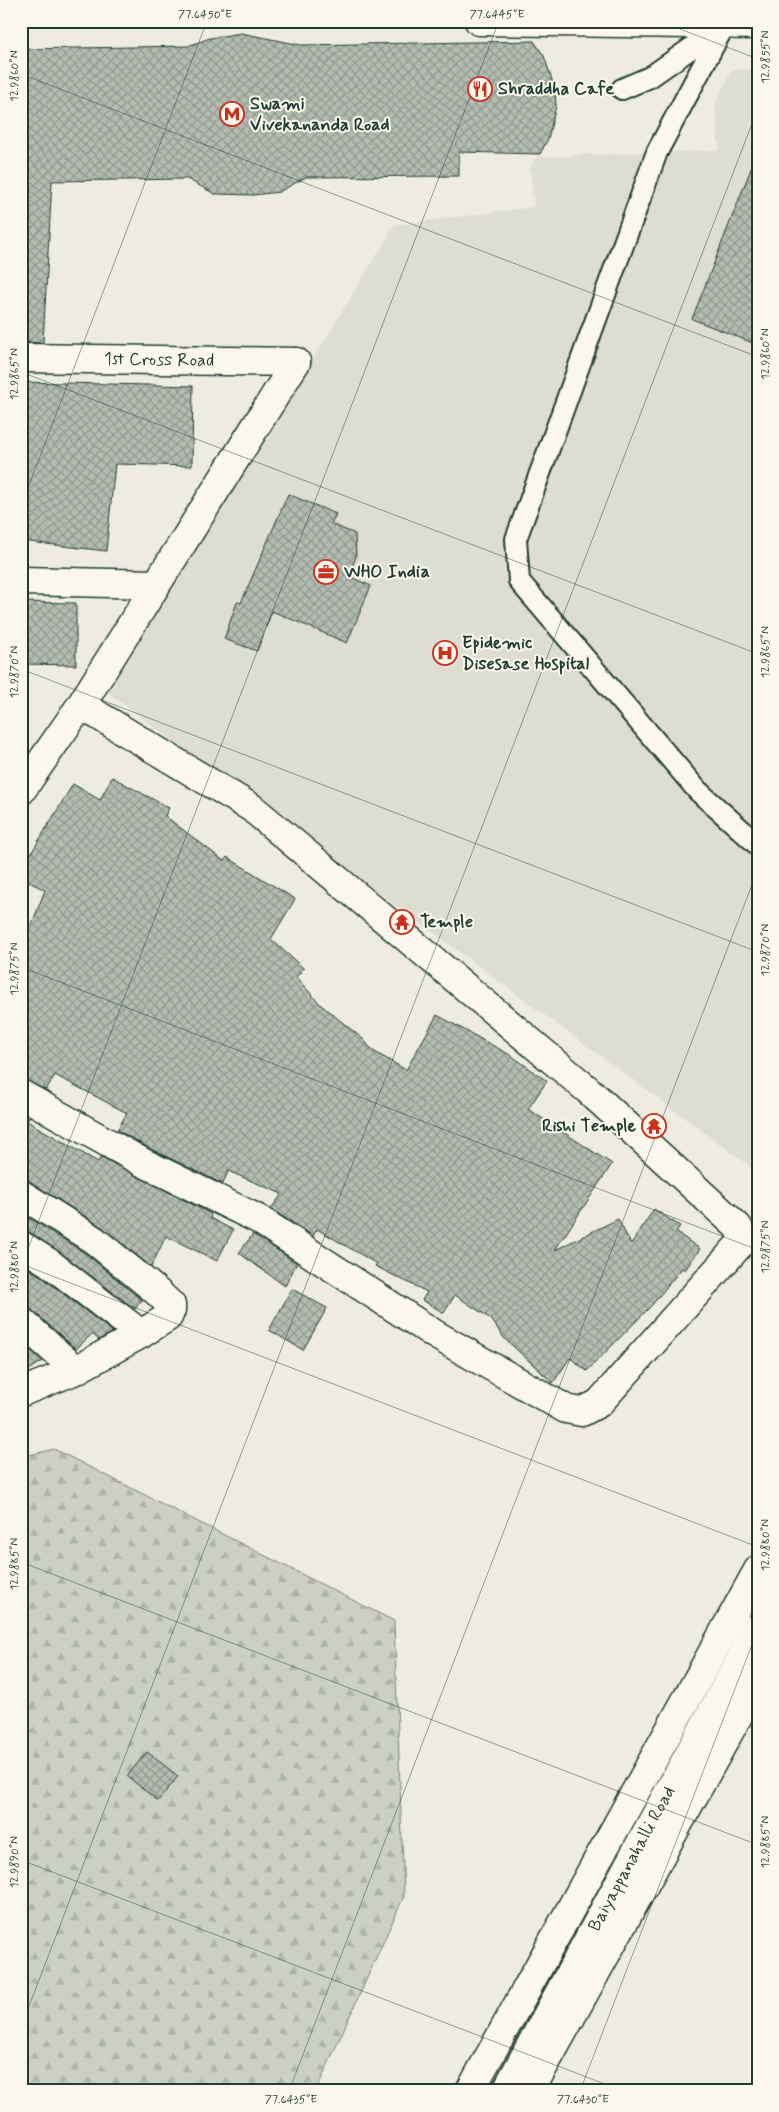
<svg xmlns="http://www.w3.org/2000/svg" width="779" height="2112" font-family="Mynerve,sans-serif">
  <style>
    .built { fill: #ddddd2 }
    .forest { fill: url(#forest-firs); stroke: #75867c }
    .building { fill: url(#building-cross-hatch); stroke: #1f3d34 }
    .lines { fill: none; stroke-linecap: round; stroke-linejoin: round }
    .service-casing { stroke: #1f3d34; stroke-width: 24 }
    .minor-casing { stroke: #1f3d34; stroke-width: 31 }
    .tertiary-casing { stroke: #1f3d34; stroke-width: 31 }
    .primary-casing { stroke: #1f3d34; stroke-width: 31 }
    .service { stroke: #fbf7ec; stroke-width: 20 }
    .minor { stroke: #fbf7ec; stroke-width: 28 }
    .tertiary { stroke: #fbf7ec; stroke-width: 28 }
    .primary { stroke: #fbf7ec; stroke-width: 28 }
    .ticks { fill: none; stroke: #1f3d34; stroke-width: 1; stroke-opacity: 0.45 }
    .labels { text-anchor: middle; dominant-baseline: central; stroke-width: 4; stroke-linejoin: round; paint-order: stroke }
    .poi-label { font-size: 18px; font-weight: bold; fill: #1f3d34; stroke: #fbf7ec; text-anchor: start }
    .street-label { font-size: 18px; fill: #1f3d34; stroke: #fbf7ec }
    .neatline { fill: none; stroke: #1f3d34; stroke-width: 2 }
    .ticks-label { font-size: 12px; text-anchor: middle; fill: #1f3d34 }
  </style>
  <defs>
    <pattern id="forest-firs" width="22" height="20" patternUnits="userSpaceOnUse" patternTransform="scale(1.25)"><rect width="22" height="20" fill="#cbcfc4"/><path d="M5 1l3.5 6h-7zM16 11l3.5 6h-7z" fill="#aeb3a9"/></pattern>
    <pattern id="building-cross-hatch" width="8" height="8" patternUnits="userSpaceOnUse" patternTransform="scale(1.25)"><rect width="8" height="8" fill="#b4bbb0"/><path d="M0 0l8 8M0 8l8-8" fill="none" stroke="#929990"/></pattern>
  </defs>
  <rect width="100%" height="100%" fill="#eeece1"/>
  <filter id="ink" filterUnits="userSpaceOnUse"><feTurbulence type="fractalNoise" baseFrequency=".02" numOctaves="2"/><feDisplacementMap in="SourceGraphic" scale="10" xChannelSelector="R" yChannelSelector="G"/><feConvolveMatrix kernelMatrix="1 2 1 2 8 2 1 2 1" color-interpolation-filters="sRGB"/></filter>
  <g filter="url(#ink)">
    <path class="built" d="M758 69V1172L108 693 395 225 534 207 530 168 537 157 719 150 715 104 732 70Z"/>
    <path class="forest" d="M54 1449 394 1621 404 1896 316 2091H21V1457Z"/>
    <path class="building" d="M241 33 301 45 534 41 544 56 555 89 556 106 548 139 540 154 459 152V176L306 177 279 192 253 195 215 194 187 179 52 181 43 343 21 342V49L188 46 210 38Z
      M756 156H758V345L692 319Z
      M21 382 193 386 192 466 115 464 106 551 21 541Z
      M288 494 336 514 331 524 355 534 356 557 348 576 371 586 347 643 272 611 257 651 224 639 237 602 241 603Z
      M21 602 76 603V665L21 664Z
      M112 777 169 808 165 816 224 861 227 857 295 899 271 939 304 969 296 977 321 1005 363 1039 373 1051 406 1070 437 1015 512 1056 547 1081 528 1109 612 1164 555 1250 618 1219 631 1244 654 1209 680 1226 676 1232 700 1249 685 1270 682 1268 651 1306 587 1371 570 1358 553 1383 504 1338 491 1319 455 1295 444 1313 422 1300 427 1292 375 1266 377 1264 317 1229 313 1236 271 1209 282 1194 228 1171 223 1184 149 1148 117 1130 127 1113 55 1075 46 1090 21 1078V952L45 890 21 878V870L73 784 100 800Z
      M21 1112 30 1117 27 1121 98 1162 101 1157 211 1214 210 1218 233 1230 217 1261 166 1236 151 1267 102 1227 29 1181 21 1178Z
      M21 1213 85 1253 142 1300 135 1309 57 1250 29 1232 21 1229Z
      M253 1234 297 1263 285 1286 239 1253Z
      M21 1264 39 1275 113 1332 99 1340 92 1334 76 1349 31 1309 21 1306Z
      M292 1289 327 1308 303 1350 269 1330Z
      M21 1342 43 1361 21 1375Z
      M147 1752 178 1776 158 1801 127 1776Z"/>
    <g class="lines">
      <defs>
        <path id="service" d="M724 26 657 152 516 539 519 581 698 791 758 845
          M622 89 650 77 720 28"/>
        <g id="minor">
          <path id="s1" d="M21 358 296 362"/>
          <path d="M21 581 156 584"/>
          <path d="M21 791 81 705 296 362"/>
          <path d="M21 1094 142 1162 258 1219 436 1335 566 1409 582 1412 599 1403 741 1243 742 1236 738 1227 588 1090 252 808 81 705"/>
          <path d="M21 1194 94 1240 155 1290 171 1305V1310L168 1317 141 1334 76 1370 22 1392"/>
          <path d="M21 1245 48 1262 141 1334"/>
          <path d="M21 1321 76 1370"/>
        </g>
        <g id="tertiary">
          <path d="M470 2091 758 1570"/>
          <path id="s2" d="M506 2091 758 1627"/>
          <path d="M530 2091 758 1680"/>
        </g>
        <path id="primary" d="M479 21 758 25"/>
      </defs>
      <use href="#service" class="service-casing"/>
      <use href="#minor" class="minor-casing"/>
      <use href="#tertiary" class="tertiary-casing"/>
      <use href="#primary" class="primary-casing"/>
      <use href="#service" class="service"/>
      <use href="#minor" class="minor"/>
      <use href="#tertiary" class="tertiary"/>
      <use href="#primary" class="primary"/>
    </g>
  </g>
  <path class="ticks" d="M659 21 758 59M21 74 758 357M21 372 758 654M21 506 207 21M21 669 758 952M21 967 758 1250M21 1264 758 1547M21 1267 499 21M21 1562 758 1845M21 1860 623 2091M21 2027 758 108M289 2091 758 869M580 2091 758 1629"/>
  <defs>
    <symbol id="restaurant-ring" viewBox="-11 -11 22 22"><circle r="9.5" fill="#fbf7ec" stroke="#c8321e" stroke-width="1.5"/><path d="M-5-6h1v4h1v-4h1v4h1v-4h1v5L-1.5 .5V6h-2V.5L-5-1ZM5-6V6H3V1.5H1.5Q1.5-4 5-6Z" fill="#c8321e"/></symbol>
    <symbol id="metro-ring" viewBox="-11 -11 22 22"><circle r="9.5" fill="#fbf7ec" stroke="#c8321e" stroke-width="1.5"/><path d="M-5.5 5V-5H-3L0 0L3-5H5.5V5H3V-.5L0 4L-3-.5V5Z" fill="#c8321e"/></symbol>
    <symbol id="office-ring" viewBox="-11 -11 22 22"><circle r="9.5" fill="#fbf7ec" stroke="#c8321e" stroke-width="1.5"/><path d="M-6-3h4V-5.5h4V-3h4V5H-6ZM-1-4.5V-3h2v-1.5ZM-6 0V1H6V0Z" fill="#c8321e"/></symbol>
    <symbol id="hospital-ring" viewBox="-11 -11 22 22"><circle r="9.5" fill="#fbf7ec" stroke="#c8321e" stroke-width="1.5"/><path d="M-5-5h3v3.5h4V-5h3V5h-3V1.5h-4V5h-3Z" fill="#c8321e"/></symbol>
    <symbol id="temple-ring" viewBox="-11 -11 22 22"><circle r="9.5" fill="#fbf7ec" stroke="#c8321e" stroke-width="1.5"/><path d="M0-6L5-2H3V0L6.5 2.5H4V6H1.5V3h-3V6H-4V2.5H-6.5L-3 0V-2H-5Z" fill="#c8321e"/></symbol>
  </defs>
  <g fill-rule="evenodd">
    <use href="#restaurant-ring" x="466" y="75" width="28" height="28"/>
    <use href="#metro-ring" x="218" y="100" width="28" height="28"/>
    <use href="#office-ring" x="312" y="558" width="28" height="28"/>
    <use href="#hospital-ring" x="431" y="639" width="28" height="28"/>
    <use href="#temple-ring" x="388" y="908" width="28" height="28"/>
    <use href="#temple-ring" x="640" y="1112" width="28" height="28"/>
  </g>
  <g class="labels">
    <g class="poi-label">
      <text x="498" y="89">Shraddha Cafe</text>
      <text x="250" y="104">Swami<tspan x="250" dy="21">Vivekananda Road</tspan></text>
      <text x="344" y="572">WHO India</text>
      <text x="462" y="643">Epidemic<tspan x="462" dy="21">Disesase Hospital</tspan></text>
      <text x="420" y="922">Temple</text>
      <text x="636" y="1126" text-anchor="end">Rishi Temple</text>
    </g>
    <g class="street-label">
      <text stroke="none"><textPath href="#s1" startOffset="138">1st Cross Road</textPath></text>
      <text stroke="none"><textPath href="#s2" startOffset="264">Baiyappanahalli Road</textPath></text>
    </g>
  </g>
  <rect width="779" height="2112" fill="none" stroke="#fbf7ec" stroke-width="55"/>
  <rect x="28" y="28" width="724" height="2056" class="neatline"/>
  <g class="ticks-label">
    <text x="205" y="18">77.6450°E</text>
    <text x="497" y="18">77.6445°E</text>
    <text transform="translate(765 57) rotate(-90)" y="4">12.9855°N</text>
    <text transform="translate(14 76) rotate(-90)" y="4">12.9860°N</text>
    <text transform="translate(765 354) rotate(-90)" y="4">12.9860°N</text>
    <text transform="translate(14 374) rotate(-90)" y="4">12.9865°N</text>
    <text transform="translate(765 652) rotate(-90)" y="4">12.9865°N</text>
    <text transform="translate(14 672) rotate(-90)" y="4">12.9870°N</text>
    <text transform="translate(765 950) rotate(-90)" y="4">12.9870°N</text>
    <text transform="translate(14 969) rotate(-90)" y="4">12.9875°N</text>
    <text transform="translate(765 1247) rotate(-90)" y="4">12.9875°N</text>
    <text transform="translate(14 1267) rotate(-90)" y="4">12.9880°N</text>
    <text transform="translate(765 1545) rotate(-90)" y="4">12.9880°N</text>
    <text transform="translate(14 1564) rotate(-90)" y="4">12.9885°N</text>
    <text transform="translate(765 1842) rotate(-90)" y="4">12.9885°N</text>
    <text transform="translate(14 1862) rotate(-90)" y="4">12.9890°N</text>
    <text x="291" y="2103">77.6435°E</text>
    <text x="583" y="2103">77.6430°E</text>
  </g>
</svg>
